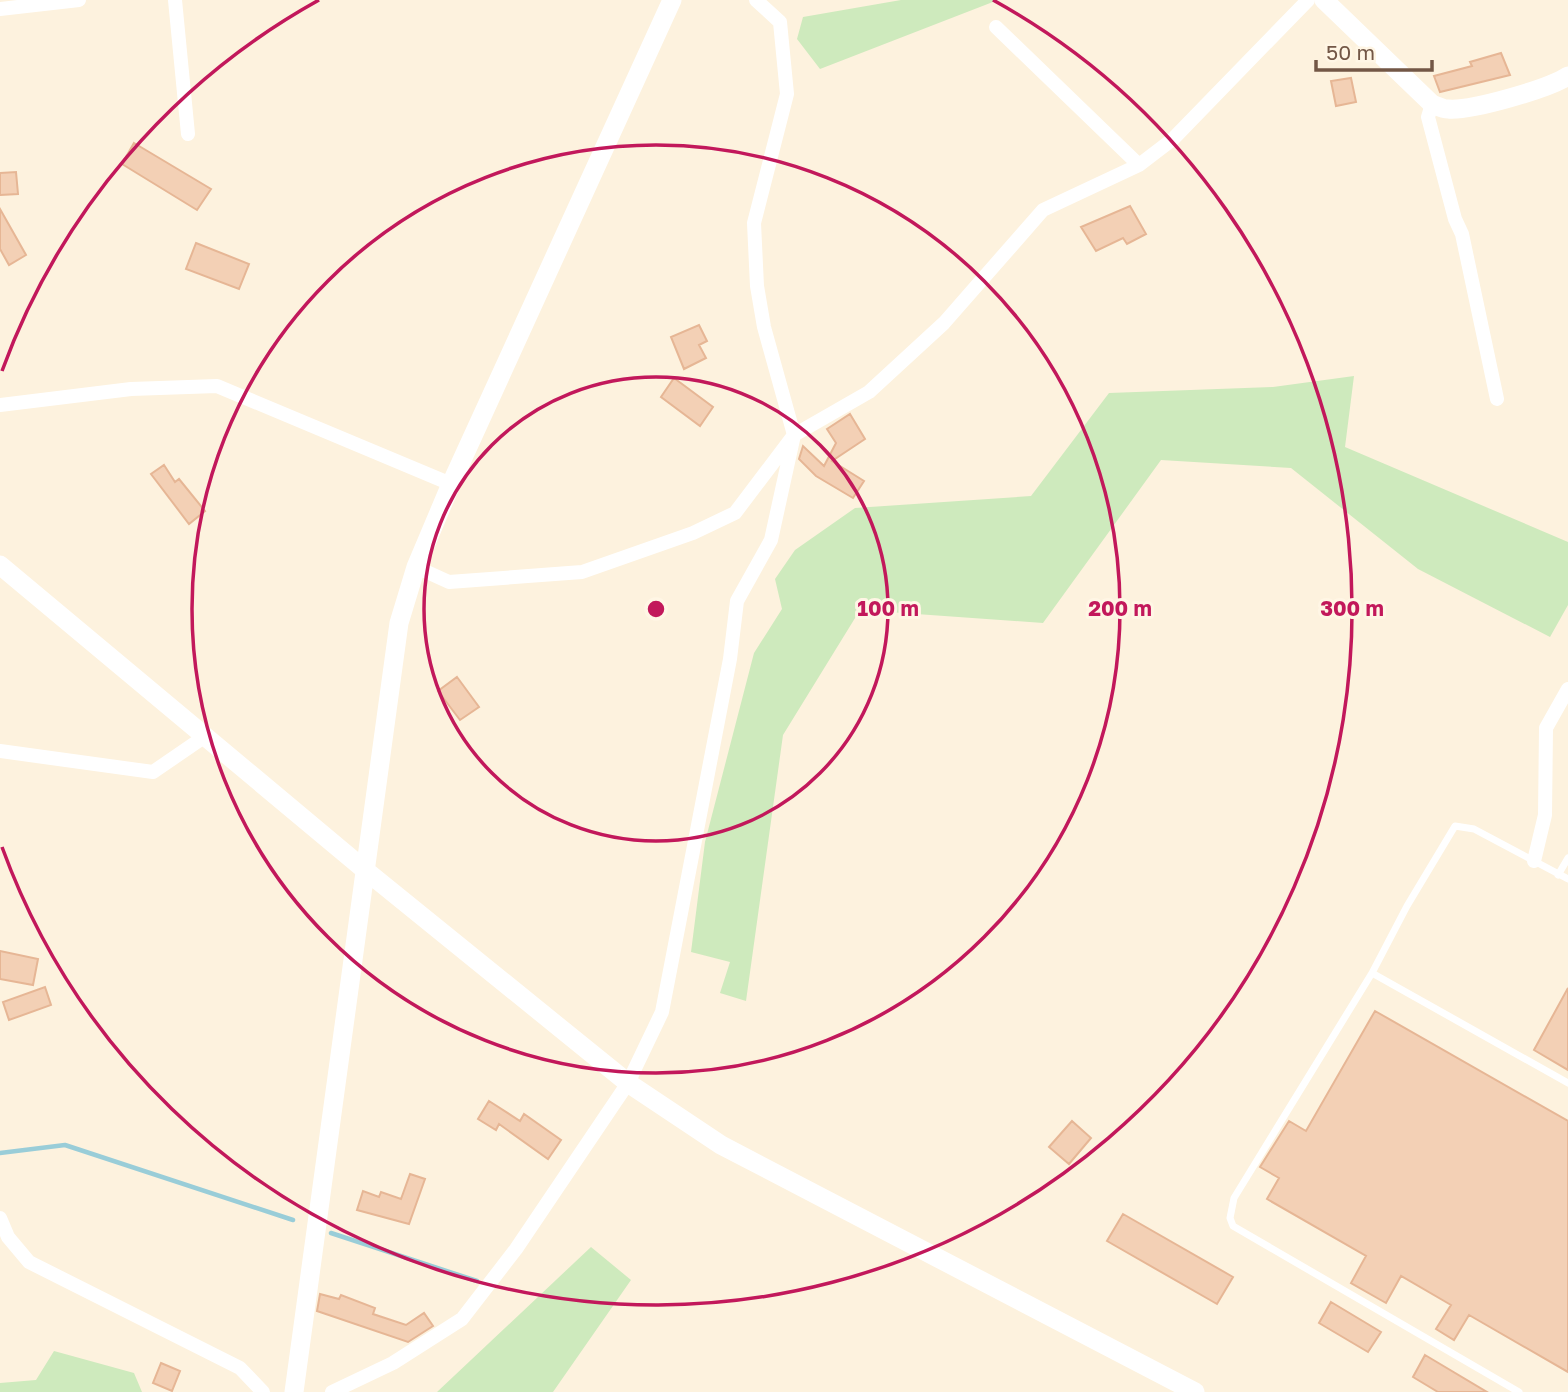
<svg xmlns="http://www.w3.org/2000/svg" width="1568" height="1392" font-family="'Golos Text',sans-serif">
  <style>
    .green { fill: #ceeabd }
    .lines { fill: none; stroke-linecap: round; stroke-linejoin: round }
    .stream { stroke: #99cdd8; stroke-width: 4.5 }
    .building { fill: #f3d0b5; stroke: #e6b695; stroke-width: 2 }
    .lane { stroke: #fff; stroke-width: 7 }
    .street { stroke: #fff; stroke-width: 14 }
    .secondary { stroke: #fff; stroke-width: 19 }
    .ring { fill: none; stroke: #c2185b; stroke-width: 3.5 }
    .centre { fill: #c2185b; stroke: #fff6e5; stroke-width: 3.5 }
    .ring-label { font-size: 21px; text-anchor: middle; font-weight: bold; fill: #c2185b; stroke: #fff6e5; stroke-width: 6; stroke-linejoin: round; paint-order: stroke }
  </style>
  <rect width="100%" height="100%" fill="#fdf2de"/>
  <path class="green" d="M901 0H998L820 69 797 39 803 17Z
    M1354 376 1345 447 1568 542V605L1550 637 1418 569 1291 468 1161 460 1043 623 860 610 783 735 746 1001 720 993 730 962 691 952 705 842 754 653 782 609 775 579 795 550 855 508 1031 496 1109 393 1273 387Z
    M591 1247 631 1280 553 1392H437Z
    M54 1351 134 1373 142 1392H0V1383L36 1380Z"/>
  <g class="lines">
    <path class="stream" d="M0 1153 65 1145 293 1220
      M331 1233 477 1281"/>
  </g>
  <path class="building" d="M1501 53 1510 75 1440 92 1434 76 1472 66 1470 62Z
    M1351 78 1356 102 1336 106 1331 81Z
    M134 143 211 189 197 210 122 164Z
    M16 172 18 194 0 195V173Z
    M1130 206 1146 234 1127 244 1123 238 1096 251 1081 227Z
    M0 209 26 255 9 265 0 249Z
    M196 243 249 264 239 289 186 269Z
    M699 325 707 341 699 345 706 358 684 369 671 337Z
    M674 378 713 407 700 426 661 397Z
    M850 414 865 439 832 461 864 481 853 498 816 476 799 459 803 446 824 466 836 443 827 429Z
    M164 465 175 482 179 479 205 511 189 524 151 474Z
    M457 677 479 707 460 720 438 691Z
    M0 951 38 959 33 985 0 979Z
    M45 987 51 1005 9 1020 3 1002Z
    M1568 988V1070L1534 1050Z
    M1375 1011 1568 1121V1372L1469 1315 1454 1340 1436 1329 1451 1305 1401 1276 1386 1303 1351 1283 1366 1256 1267 1199 1279 1178 1260 1167 1289 1121 1306 1131Z
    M489 1101 520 1121 524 1114 561 1140 548 1159 499 1124 496 1130 478 1119Z
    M1072 1121 1091 1138 1069 1164 1049 1147Z
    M410 1174 425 1179 409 1224 357 1210 363 1191 379 1197 381 1192 401 1199Z
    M1123 1214 1233 1277 1217 1304 1107 1241Z
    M320 1294 339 1299 341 1295 375 1308 373 1314 406 1325 424 1313 433 1326 408 1342 317 1311Z
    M1331 1302 1381 1332 1368 1352 1319 1323Z
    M1425 1355 1487 1392H1438L1413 1377Z
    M161 1363 180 1371 172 1391 153 1383Z"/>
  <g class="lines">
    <path class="lane" d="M1558 875 1568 858
      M1372 973 1407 906 1455 826 1474 829 1568 879
      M1519 1392 1233 1226 1230 1218 1234 1198 1372 973 1568 1083"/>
    <path class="street" d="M175 0 188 134
      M0 9 79 0
      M996 27 1139 165
      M1432 104 1428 117 1455 219 1462 234 1497 399
      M0 405 131 389 217 386 451 484
      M416 567 449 582 582 572 693 533 735 513 794 435 869 392 944 323 1043 210 1139 165 1173 139 1308 0
      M0 751 153 772 204 737
      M1534 861 1545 815 1546 728 1568 689
      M0 1218 8 1237 29 1262 240 1368 263 1392
      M332 1392 393 1363 462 1319 516 1249 628 1083 662 1012 730 659 737 601 771 540 794 435 764 327 757 286 754 223 787 94 780 22 756 0"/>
    <path class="secondary" d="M1324 0 1432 104C1437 106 1443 109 1448 109 1471 111 1548 89 1568 76
      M0 565 365 870 628 1083 721 1145 1195 1392
      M294 1392 399 623 416 567 451 484 672 0"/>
  </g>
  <g class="ring">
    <circle cx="656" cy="609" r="232"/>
    <circle cx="656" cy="609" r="464"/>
    <path d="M2 371A696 696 0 0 1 319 0M993 0A696 696 0 1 1 2 847"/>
  </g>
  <circle cx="656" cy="609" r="10" class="centre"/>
  <g class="ring-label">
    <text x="888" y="616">100 m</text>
    <text x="1120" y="616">200 m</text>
    <text x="1352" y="616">300 m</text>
  </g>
  <path d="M1316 60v10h116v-10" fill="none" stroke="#735746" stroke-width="3.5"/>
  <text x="1326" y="60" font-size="21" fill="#735746" stroke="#fff6e5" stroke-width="5" paint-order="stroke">50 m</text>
</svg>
